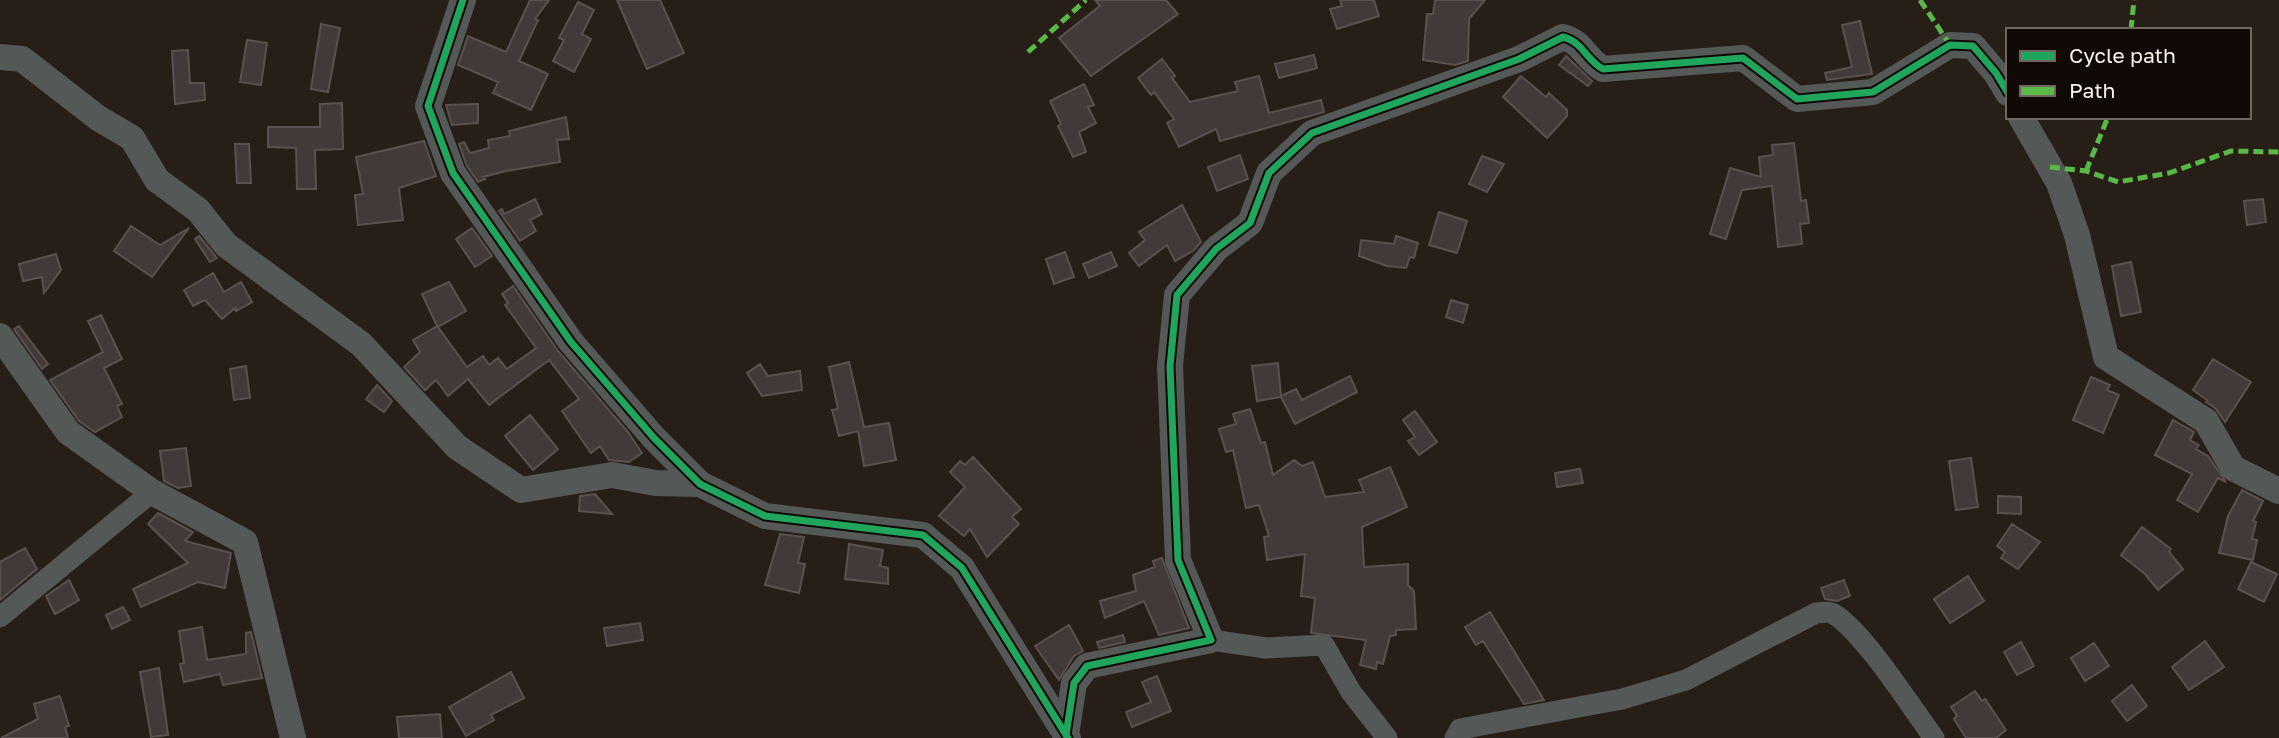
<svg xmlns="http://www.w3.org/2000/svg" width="2279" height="738" font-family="'Golos Text',sans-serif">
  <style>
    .building { fill: #423a39; stroke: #5a5050; stroke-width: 2 }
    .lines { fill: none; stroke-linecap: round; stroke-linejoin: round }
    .minor { stroke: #545957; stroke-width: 21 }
    .tertiary { stroke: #545957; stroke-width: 26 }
    .quiet { stroke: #58b947; stroke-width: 5; stroke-dasharray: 10 5; stroke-linecap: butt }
    .cycleway-casing { stroke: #100905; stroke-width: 11 }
    .cycleway { stroke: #20a55d; stroke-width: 7 }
  </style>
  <rect width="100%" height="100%" fill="#281e18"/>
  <path class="building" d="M530 0H549L535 19 538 20 519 61 548 74 531 110 493 93 498 82 458 65 468 36 506 52Z
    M617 0H660L684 53 647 69Z
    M1095 0H1166L1178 14 1091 76 1059 38 1100 6Z
    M1340 0H1374L1379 16 1337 29 1330 9 1342 6Z
    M1435 0H1485L1469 19 1468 61 1455 65 1423 60 1427 14H1433Z
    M578 2 594 10 582 34 591 39 574 72 553 61 564 40 559 38Z
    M1860 21 1872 74 1827 80 1825 73 1852 67 1842 25Z
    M321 24 340 28 328 92 311 89Z
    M247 40 267 43 261 85 240 82Z
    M188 50 190 83H204L205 100 175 104 172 51Z
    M1314 55 1317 68 1279 78 1275 64Z
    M1566 56 1592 81 1588 86 1559 65Z
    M1162 59 1175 76 1172 78 1190 102 1238 91 1235 82 1259 76 1269 113 1321 100 1324 112 1220 141 1216 129 1179 147 1167 123 1174 119 1154 92 1151 95 1138 78Z
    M1521 76 1546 97 1549 93 1567 110V116L1547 138 1503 97Z
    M1084 84 1094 105 1088 107 1096 123 1079 132 1086 152 1073 157 1058 126 1061 124 1050 101Z
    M342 103 343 149 315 150 316 189H297L296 148 268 147V127H320V104Z
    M478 104V123L452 125 446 105Z
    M566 117 569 139 557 140 560 162 506 171 483 177 485 179 478 182 467 166 459 144 464 142 470 153 489 148 488 140 510 136 509 131Z
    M424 141 436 176 399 188 403 220 358 225 355 195 363 194 356 157Z
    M1794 143 1801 201 1806 200 1809 223 1800 224 1802 244 1778 247 1772 186 1742 190 1726 239 1710 234 1730 168 1761 177 1759 157 1773 155 1772 145Z
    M235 144H249L251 183H237Z
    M1240 155 1248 179 1217 191 1208 167Z
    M1482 156 1504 164 1487 192 1469 184Z
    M535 199 542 214 530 220 536 231 520 241 499 211 502 209 504 214Z
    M2263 199 2266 222 2247 225 2244 201Z
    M1182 205 1201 242 1193 251 1175 261 1167 245 1139 266 1129 253 1145 240 1139 232Z
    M1439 212 1467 221 1457 253 1429 245Z
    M131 226 160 245 189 228 152 277 114 251Z
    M472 228 492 256 475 267 456 239Z
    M199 236 217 258 210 262 195 239Z
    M1396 236 1418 243 1414 258 1410 257 1406 268 1387 266 1359 256 1361 240 1394 244Z
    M1065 252 1074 277 1054 284 1046 259Z
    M1111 252 1117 266 1089 278 1083 264Z
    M56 254 61 270 44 293 42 277 23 281 19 264Z
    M2131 262 2141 312 2121 316 2112 266Z
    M213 273 224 292 241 282 252 302 236 311 235 308 222 319 205 300 193 306 184 290Z
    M449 282 466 311 438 327 467 367 483 356 489 365 498 358 507 369 536 348 505 305 508 303 502 294 513 286 558 351 628 432 642 453 629 462 609 460 600 446 591 453 562 411 579 399 549 360 489 405 468 379 448 396 436 380 425 390 404 367 420 352 413 340 437 326 422 294Z
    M1451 300 1468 305 1463 323 1446 317Z
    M101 315 122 359 104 368 122 404 117 406 122 417 95 432 79 421 50 380 103 352 88 321Z
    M19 326 48 364 42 369 14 329Z
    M2213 359 2251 382 2225 422 2215 408 2206 402 2207 400 2193 390Z
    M849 362 864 427 889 423 896 460 864 466 858 431 839 436 832 410 838 409 829 367Z
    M1278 363 1281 396 1296 389 1302 400 1350 376 1357 392 1295 424 1281 397 1257 401 1252 366Z
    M760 364 768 376 800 371 802 390 762 396 747 373Z
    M246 366 250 398 234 400 230 369Z
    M2091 377 2110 385 2107 390 2119 395 2103 433 2073 420Z
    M377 385 392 401 384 412 366 399Z
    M1250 409 1261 443 1265 442 1273 475 1294 460 1302 466 1313 462 1325 497 1364 492 1359 480 1390 467 1407 507 1362 527 1364 567 1408 564V585L1414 591 1416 629 1396 630V635L1390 636 1383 664 1377 662 1376 669 1360 665 1366 640 1311 633 1315 598 1301 596 1305 554 1267 560 1264 537 1269 536 1259 505 1246 508 1233 450 1226 452 1219 429 1236 424 1233 414Z
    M1415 411 1437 442 1419 455 1408 441 1415 437 1403 420Z
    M530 415 558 449 533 470 505 436Z
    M2173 420 2194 432 2190 440 2199 445 2196 449 2208 456 2226 482 2218 478 2198 512 2177 500 2192 474 2155 455Z
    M186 448 191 486 178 488 164 481 160 451Z
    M973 457 1021 509 1012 517 1019 524 987 557 970 529 964 536 939 516 965 487 950 472 960 461 965 465Z
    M1971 458 1978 507 1956 510 1949 461Z
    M1580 469 1583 483 1557 487 1555 473Z
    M2242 490 2263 501 2253 521 2256 522 2252 539 2257 540 2253 560 2219 553 2228 516Z
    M595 494 612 514 579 511 580 496Z
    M1998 496 2021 497V514L1998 513Z
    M158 513 193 532 185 541 231 553 225 588 198 582 141 607 133 589 188 563 148 524Z
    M2012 524 2040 542 2018 569 2001 558 2005 552 1997 546Z
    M2142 527 2171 549 2169 552 2183 569 2158 590 2145 574 2121 555Z
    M780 534 804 537 798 563 805 564 799 593 765 585Z
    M849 544 883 550 880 566 888 568V584L845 579Z
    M25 548 37 569 0 600V562Z
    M1162 558 1189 628 1159 635 1144 601 1105 618 1100 601 1136 591 1133 575 1155 567 1153 561Z
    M2251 562 2277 574 2264 602 2238 589Z
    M1968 576 1984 601 1950 623 1934 599Z
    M69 580 79 600 55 614 46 596Z
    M1844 580 1850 596 1837 601 1825 599 1821 588Z
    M123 607 130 620 112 629 106 615Z
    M1490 612 1544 700 1524 704 1483 641 1476 645 1465 627Z
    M640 623 643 640 607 646 604 628Z
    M1069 625 1083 651 1074 656 1059 680 1035 646Z
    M202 627 207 660 246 654V633L251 632 262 678 223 685 220 674 184 682 180 664 184 663 179 631Z
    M1123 635 1125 642 1099 648 1097 642Z
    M2205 641 2224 667 2189 690 2172 667Z
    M2021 642 2034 666 2017 675 2004 652Z
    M2094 643 2109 666 2085 681 2071 658Z
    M159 668 168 735 151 737 140 672Z
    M511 672 524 698 491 715 494 720 466 736 449 707Z
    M1157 676 1171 711 1132 727 1126 712 1151 702 1142 682Z
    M2132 685 2147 706 2127 721 2112 701Z
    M1975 691 1982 701 1985 699 2006 730 1996 738H1966L1954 719 1957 716 1951 707Z
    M60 696 69 726 65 727 68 738H1L38 719 34 704Z
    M440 714 442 738H399L397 717Z"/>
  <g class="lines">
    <path class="minor" d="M0 617 152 492
      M1211 640 1266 648 1324 645 1351 692 1387 738
      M1455 738 1460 729 1622 699 1686 680 1816 613C1824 612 1830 611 1837 616 1869 640 1909 704 1934 738"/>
    <path class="tertiary" d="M463 0 428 106 453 173 571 342 654 438 700 484 765 516 923 535 962 568 1068 738
      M0 57 22 59 98 118 132 138 157 180 198 210 226 245 361 344 457 447 521 490 612 475 656 483 700 484
      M2021 117 2059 183 2077 235 2106 357 2206 421 2233 468 2279 491
      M0 336 68 432 152 492 245 542 293 738
      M1066 735 1074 683 1087 666 1211 640 1178 560 1170 366 1177 295 1216 249 1250 223 1269 173 1312 133 1519 59 1563 37C1583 42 1586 60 1603 69L1743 58 1797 99 1873 92 1950 45 1973 46 1996 73 2008 93"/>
    <path class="quiet" d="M1920 0 1950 45
      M2131 30 2134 0
      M1028 52 1086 0
      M2050 167 2086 171 2118 182 2169 173 2231 151 2279 152
      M2086 171 2108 117"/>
    <defs>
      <path id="cycleway" d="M463 0 428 106 453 173 571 342 654 438 700 484 765 516 923 535 962 568 1068 738
        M1066 735 1074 683 1087 666 1211 640 1178 560 1170 366 1177 295 1216 249 1250 223 1269 173 1312 133 1519 59 1563 37C1583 42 1586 60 1603 69L1743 58 1797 99 1873 92 1950 45 1973 46 1996 73 2008 93"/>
    </defs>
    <use href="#cycleway" class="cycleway-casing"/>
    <use href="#cycleway" class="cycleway"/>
  </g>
  <rect x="2006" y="28" width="245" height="91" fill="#100905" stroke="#6f6661" stroke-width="2"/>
  <rect x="2020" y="51" width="35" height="10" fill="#20a55d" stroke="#6f6661" stroke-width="2"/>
  <text x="2069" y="63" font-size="21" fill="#fef1ea">Cycle path</text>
  <rect x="2020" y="86" width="35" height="10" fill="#58b947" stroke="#6f6661" stroke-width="2"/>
  <text x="2069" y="98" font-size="21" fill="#fef1ea">Path</text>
</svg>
